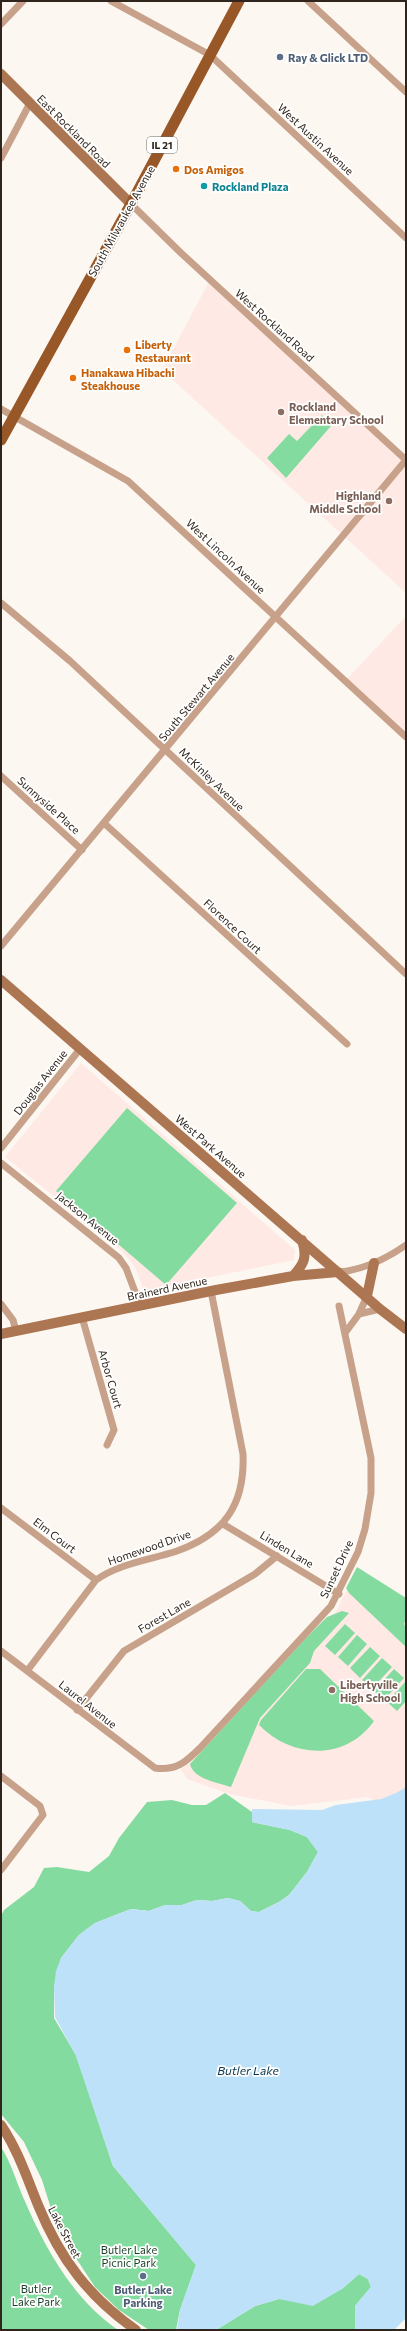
<svg xmlns="http://www.w3.org/2000/svg" width="407" height="2331" font-family="Commissioner,sans-serif">
  <style>
    .education { fill: #fee9e4 }
    .green { fill: #84db9f }
    .water { fill: #bde1f8 }
    .lines { fill: none; stroke-linecap: round; stroke-linejoin: round }
    .street { stroke: #c7a189; stroke-width: 7 }
    .secondary { stroke: #ad7653; stroke-width: 10 }
    .primary { stroke: #985727; stroke-width: 11 }
    .service-dot { fill: #5c6f8a; stroke: #fff; stroke-width: 1.5 }
    .food-dot { fill: #e8710a; stroke: #fff; stroke-width: 1.5 }
    .culture-dot { fill: #0f9aa8; stroke: #fff; stroke-width: 1.5 }
    .education-dot { fill: #8d6e63; stroke: #fff; stroke-width: 1.5 }
    .labels { text-anchor: middle; dominant-baseline: central; stroke-width: 3.5; stroke-linejoin: round; paint-order: stroke }
    .shield { fill: #fff; stroke: #6d6660; stroke-width: 1 }
    .shield-label { font-size: 10px; font-weight: bold; fill: #2f251c }
    .service-label { font-size: 11px; font-weight: bold; fill: #4e5e75; stroke: #fff; text-anchor: start }
    .street-label { font-size: 11px; fill: #2f251c; stroke: #fff }
    .food-label { font-size: 11px; font-weight: bold; fill: #c56008; stroke: #fff; text-anchor: start }
    .culture-label { font-size: 11px; font-weight: bold; fill: #0d838f; stroke: #fff; text-anchor: start }
    .education-label { font-size: 11px; font-weight: bold; fill: #785e54; stroke: #fff; text-anchor: start }
    .park-label { font-size: 11px; fill: #183e25; stroke: #fff }
    .water-label { font-size: 12px; font-style: italic; fill: #0c3950; stroke: #fff }
  </style>
  <rect width="100%" height="100%" fill="#fdf7f2"/>
  <path class="education" d="M210 280 406 460V593L162 370Z
    M406 616V737L345 681Z
    M81 1063 295 1250 294 1260 144 1291 135 1267 121 1250 5 1157Z
    M350 1584 406 1598V1821L368 1797 292 1806 229 1794 187 1779 181 1770 337 1610Z"/>
  <path class="green" d="M322 415 331 426 286 478 267 458 289 434 297 441Z
    M127 1108 237 1203 166 1285 56 1191Z
    M357 1567 406 1598V1619L404 1624 406 1628V1647L349 1593 346 1588Z
    M342 1611 349 1613 314 1651 310 1663 260 1718 231 1787C219 1783 193 1779 190 1764L307 1637 327 1617Z
    M345 1624 355 1633 335 1655 325 1646Z
    M357 1635 367 1644 348 1666 338 1657Z
    M370 1647 380 1656 360 1678 350 1668Z
    M382 1658 392 1667 372 1689 362 1680Z
    M306 1669H320L374 1721C345 1762 291 1758 259 1725L261 1720Z
    M394 1669 404 1678 384 1700 374 1691Z
    M406 1681V1701L397 1711 387 1702Z
    M225 1793 252 1812V1822L290 1830 307 1837 318 1852 307 1872 289 1895 279 1902 259 1912 251 1911 240 1901 228 1898 212 1901 197 1900 182 1905H165L149 1911 131 1909 95 1923 79 1935 61 1958 54 1987V2018L76 2055 113 2166 196 2265 180 2310 176 2330H149L119 2310 95 2287 58 2231 42 2180 24 2142 1 2114V1916L4 1910 34 1887 44 1868 57 1867 89 1872 109 1856 119 1838 147 1802 172 1800 192 1805H206Z
    M1 2147C11 2162 16 2181 23 2197 45 2248 72 2298 118 2330H1Z
    M359 2274 368 2279 371 2287 355 2306 356 2330H216L255 2306 279 2299 292 2300 342 2289Z"/>
  <path class="water" d="M406 1787V2318L394 2330H355V2306L371 2287 368 2279 359 2274 342 2289 313 2306 279 2299 255 2306 216 2330H177L180 2310 196 2265 113 2166 76 2056 55 2017 54 1987 56 1971 61 1958 79 1935 95 1923 131 1909 149 1911 165 1905H182L197 1900 212 1901 228 1898 240 1901 251 1911 259 1912 279 1902 289 1895 307 1872 318 1852 307 1837 290 1830 252 1822V1809L322 1810 336 1805 381 1799 396 1793Z"/>
  <g class="lines">
    <path class="street" d="M111 1 210 55 406 238
      M308 1 406 92
      M1 24 23 1
      M1 158 30 103
      M131 204 181 253 406 460
      M1 409 128 481 406 737
      M1 603 70 661 406 974
      M1 776 82 850
      M105 824 347 1044
      M1 946 406 460
      M1 1148 80 1049
      M1 1163 119 1258 126 1268 140 1305
      M338 1272C363 1270 386 1259 406 1245
      M1 1304 13 1320 16 1331
      M359 1314 380 1309
      M82 1317 114 1430 107 1445
      M345 1333 359 1314 367 1296
      M1 1508 96 1580
      M223 1524 339 1594
      M1 1651 155 1768C176 1771 186 1762 200 1748L331 1606 358 1552 365 1529 371 1493V1458L339 1306
      M27 1671 96 1580C120 1563 150 1560 177 1551 225 1534 245 1504 243 1454L211 1291
      M77 1710 124 1651 255 1574 277 1556
      M1 1776 40 1806 43 1815 1 1870"/>
    <path class="secondary" d="M1 74 131 204
      M1 980 380 1309 406 1329
      M293 1276C305 1263 307 1257 302 1240
      M367 1296 374 1263
      M1 1334 216 1290 293 1276 338 1272
      M1 2125C18 2150 27 2178 38 2205 60 2259 89 2297 136 2330"/>
    <path class="primary" d="M1 440 131 204 239 1"/>
  </g>
  <g class="service-dot">
    <circle cx="280" cy="57" r="4"/>
    <circle cx="143" cy="2276" r="4"/>
  </g>
  <g class="food-dot">
    <circle cx="176" cy="169" r="4"/>
    <circle cx="127" cy="350" r="4"/>
    <circle cx="73" cy="378" r="4"/>
  </g>
  <circle class="culture-dot" cx="204" cy="186" r="4"/>
  <g class="education-dot">
    <circle cx="281" cy="412" r="4"/>
    <circle cx="389" cy="501" r="4"/>
    <circle cx="332" cy="1690" r="4"/>
  </g>
  <g class="labels">
    <rect class="shield" x="147" y="137" width="30" height="16" rx="3"/>
    <g class="shield-label">
      <text x="162" y="145">IL 21</text>
    </g>
    <g class="service-label">
      <text x="288" y="57">Ray &amp; Glick LTD</text>
      <text x="143" y="2289" text-anchor="middle">Butler Lake<tspan x="143" dy="13">Parking</tspan></text>
    </g>
    <g class="street-label">
      <text transform="translate(74 131) rotate(45)">East Rockland Road</text>
      <text transform="translate(316 139) rotate(43)">West Austin Avenue</text>
      <text transform="translate(121 221) rotate(-61)">South Milwaukee Avenue</text>
      <text transform="translate(275 325) rotate(42)">West Rockland Road</text>
      <text transform="translate(226 556) rotate(43)">West Lincoln Avenue</text>
      <text transform="translate(196 697) rotate(-50)">South Stewart Avenue</text>
      <text transform="translate(212 779) rotate(44)">McKinley Avenue</text>
      <text transform="translate(49 805) rotate(42)">Sunnyside Place</text>
      <text transform="translate(233 926) rotate(43)">Florence Court</text>
      <text transform="translate(40 1082) rotate(-52)">Douglas Avenue</text>
      <text transform="translate(211 1146) rotate(41)">West Park Avenue</text>
      <text transform="translate(88 1218) rotate(39)">Jackson Avenue</text>
      <text transform="translate(167 1288) rotate(-12)">Brainerd Avenue</text>
      <text transform="translate(111 1379) rotate(74)">Arbor Court</text>
      <text transform="translate(55 1535) rotate(37)">Elm Court</text>
      <text transform="translate(149 1547) rotate(-19)">Homewood Drive</text>
      <text transform="translate(287 1549) rotate(31)">Linden Lane</text>
      <text transform="translate(336 1569) rotate(-65)">Sunset Drive</text>
      <text transform="translate(164 1615) rotate(-30)">Forest Lane</text>
      <text transform="translate(88 1704) rotate(38)">Laurel Avenue</text>
      <text transform="translate(65 2232) rotate(62)">Lake Street</text>
    </g>
    <g class="food-label">
      <text x="184" y="169">Dos Amigos</text>
      <text x="135" y="344">Liberty<tspan x="135" dy="13">Restaurant</tspan></text>
      <text x="81" y="372">Hanakawa Hibachi<tspan x="81" dy="13">Steakhouse</tspan></text>
    </g>
    <g class="culture-label">
      <text x="212" y="186">Rockland Plaza</text>
    </g>
    <g class="education-label">
      <text x="289" y="406">Rockland<tspan x="289" dy="13">Elementary School</tspan></text>
      <text x="381" y="495" text-anchor="end">Highland<tspan x="381" dy="13">Middle School</tspan></text>
      <text x="340" y="1684">Libertyville<tspan x="340" dy="13">High School</tspan></text>
    </g>
    <g class="park-label">
      <text x="129" y="2249">Butler Lake<tspan x="129" dy="13">Picnic Park</tspan></text>
      <text x="36" y="2288">Butler<tspan x="36" dy="13">Lake Park</tspan></text>
    </g>
    <g class="water-label">
      <text x="248" y="2070">Butler Lake</text>
    </g>
  </g>
  <rect width="407" height="2331" fill="none" stroke="#2f251c" stroke-width="4"/>
</svg>
